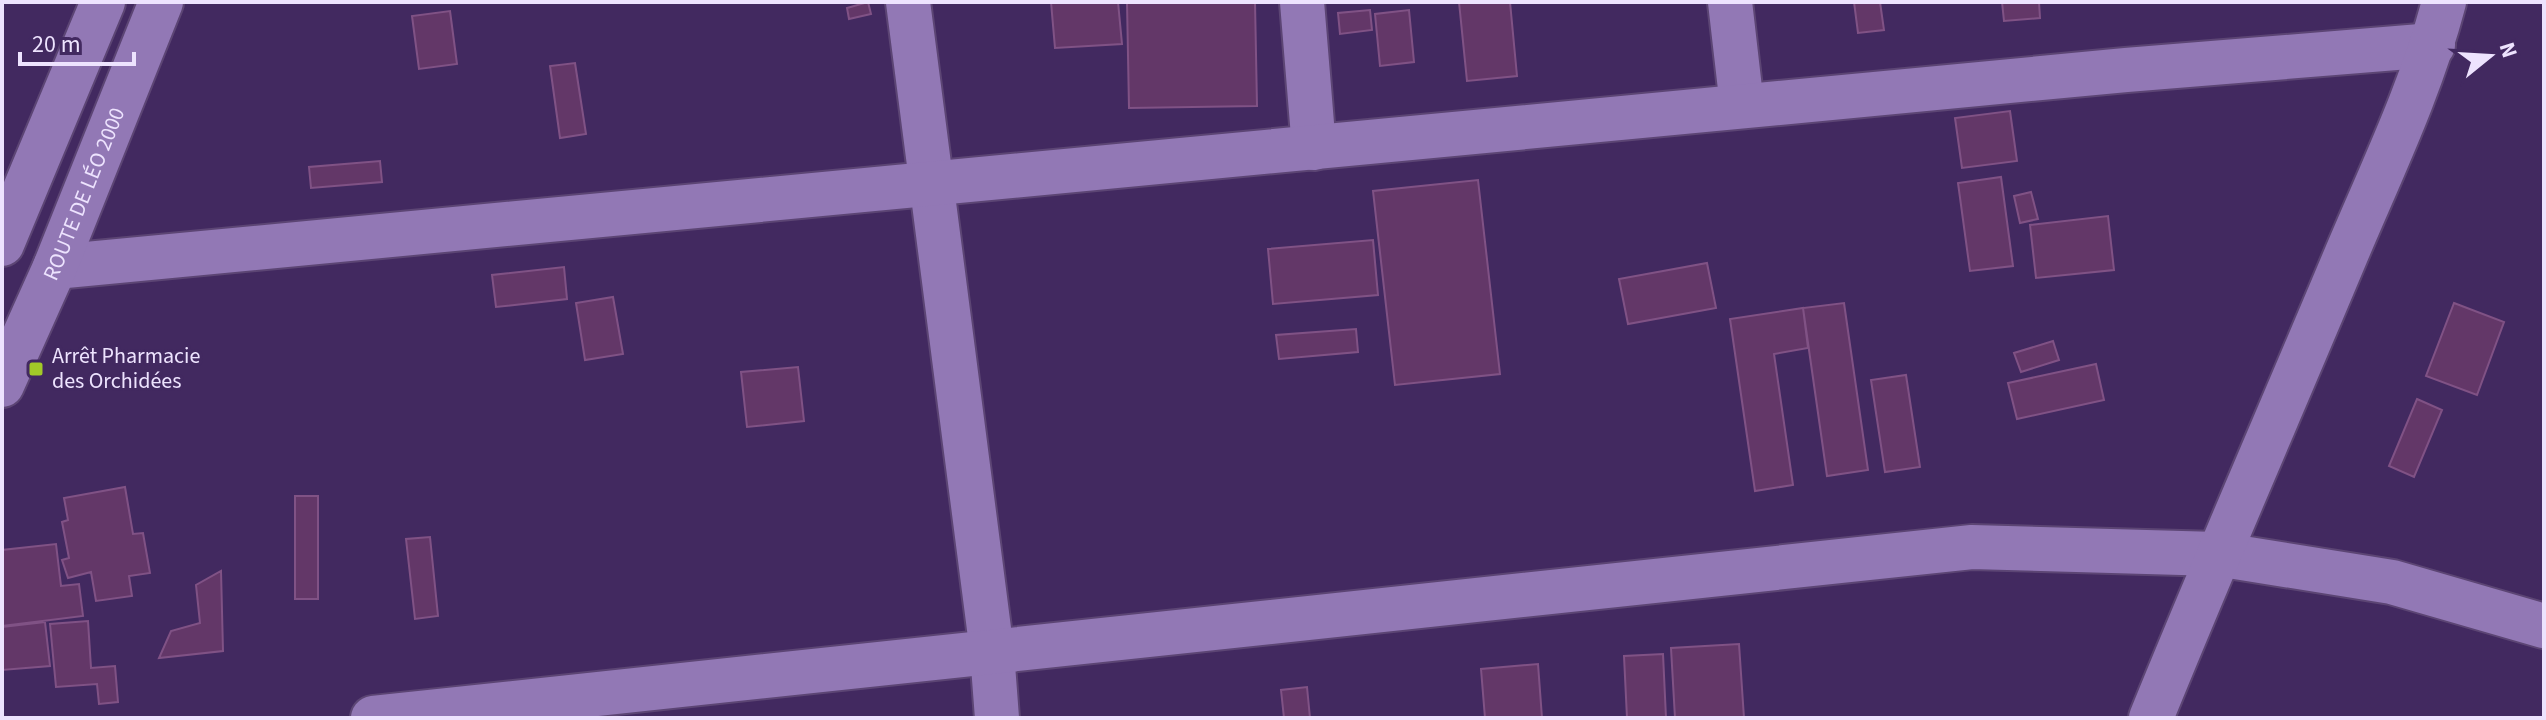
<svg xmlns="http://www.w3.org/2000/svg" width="2546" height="720" font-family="'Source Sans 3',sans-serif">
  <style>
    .building { fill: #633768; stroke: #805285; stroke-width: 2 }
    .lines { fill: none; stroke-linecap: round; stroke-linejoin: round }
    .minor-casing { stroke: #5c4574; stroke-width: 48 }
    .minor { stroke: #9278b5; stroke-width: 44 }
    .poi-dot { fill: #a2c928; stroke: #422960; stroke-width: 3 }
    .labels { text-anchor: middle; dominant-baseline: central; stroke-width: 6; stroke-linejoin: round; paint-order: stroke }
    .street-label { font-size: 22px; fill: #ede3fe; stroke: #422960 }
    .poi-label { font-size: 22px; fill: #ede3fe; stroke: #422960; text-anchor: start }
  </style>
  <rect width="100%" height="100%" fill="#422960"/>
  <path class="building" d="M868 2 871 14 849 19 847 8Z
    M1051 2H1118L1122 44 1055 48Z
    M1127 2H1255L1257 106 1129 108Z
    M1459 2H1510L1517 76 1467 81Z
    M1854 2H1880L1884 30 1858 33Z
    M2002 2H2039L2040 18 2004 21Z
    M1370 10 1372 30 1340 34 1338 13Z
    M1409 10 1414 62 1380 66 1375 14Z
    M450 11 457 64 419 69 412 16Z
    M575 63 586 134 560 138 550 66Z
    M2010 111 2017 161 1962 168 1955 118Z
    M380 161 382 182 311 188 309 167Z
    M2001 177 2013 266 1970 271 1958 183Z
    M1478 180 1500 374 1395 385 1373 191Z
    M2031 192 2038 219 2020 223 2014 196Z
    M2108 216 2114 270 2036 278 2030 225Z
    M1373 240 1378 295 1273 304 1268 249Z
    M1707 263 1716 308 1628 324 1619 279Z
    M564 267 567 299 496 307 492 275Z
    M613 297 623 354 585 360 576 303Z
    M1844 303 1868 470 1827 476 1803 308Z
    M2454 303 2504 322 2477 395 2426 376Z
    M1803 308 1808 348 1774 354 1793 485 1755 491 1730 319Z
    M1356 329 1358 352 1279 359 1276 335Z
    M2053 341 2059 360 2021 372 2014 353Z
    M2096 364 2104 400 2017 419 2008 383Z
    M798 367 804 421 747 427 741 372Z
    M1906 375 1920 467 1885 472 1871 380Z
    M2417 399 2442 410 2414 477 2389 466Z
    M125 487 133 534 143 533 150 573 129 576 132 596 96 601 91 572 68 578 62 560 69 558 62 522 68 520 64 498Z
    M295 496H318V599H295Z
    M430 537 438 616 415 619 406 539Z
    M56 544 61 586 79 584 83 616 2 626V550Z
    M221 571 223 651 159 658 171 631 200 623 196 585Z
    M88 621 91 668 115 666 118 702 99 704 97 684 56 687 50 624Z
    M45 622 50 666 2 670V627Z
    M1739 644 1744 718H1675L1671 648Z
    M1663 654 1666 718H1627L1624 656Z
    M1538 664 1542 718H1485L1481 669Z
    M1307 687 1310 718H1284L1281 690Z"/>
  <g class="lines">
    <defs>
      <g id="minor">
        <path d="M908 2 992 652 997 718"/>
        <path d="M1302 2 1314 148"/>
        <path d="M1730 2 1742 106"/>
        <path d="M2 244 103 2"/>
        <path d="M55 267 2126 70 2433 45"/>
        <path id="s1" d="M2 385 55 267 161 2"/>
        <path d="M373 718 1972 547 2217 554 2392 582 2544 626"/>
        <path d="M2151 718C2214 563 2281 410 2346 255 2381 172 2421 90 2444 2"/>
      </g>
    </defs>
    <use href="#minor" class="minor-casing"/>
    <use href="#minor" class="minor"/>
  </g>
  <rect class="poi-dot" x="28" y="361" width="16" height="16" rx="4"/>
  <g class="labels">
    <g class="street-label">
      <text stroke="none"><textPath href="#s1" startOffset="208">ROUTE DE LÉO 2000</textPath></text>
    </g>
    <g class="poi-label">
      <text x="52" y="356">Arrêt Pharmacie<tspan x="52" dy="25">des Orchidées</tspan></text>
    </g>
  </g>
  <rect width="2546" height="720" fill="none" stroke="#ede3fe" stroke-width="8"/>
  <g transform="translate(2490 56) rotate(72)" stroke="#422960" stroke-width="6" paint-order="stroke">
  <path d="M0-6L14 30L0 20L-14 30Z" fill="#ede3fe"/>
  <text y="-12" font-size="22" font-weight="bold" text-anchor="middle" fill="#ede3fe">N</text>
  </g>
  <path d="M20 52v12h114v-12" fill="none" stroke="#ede3fe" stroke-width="4"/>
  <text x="32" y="52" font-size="24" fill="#ede3fe" stroke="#422960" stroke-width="6" paint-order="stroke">20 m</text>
</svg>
